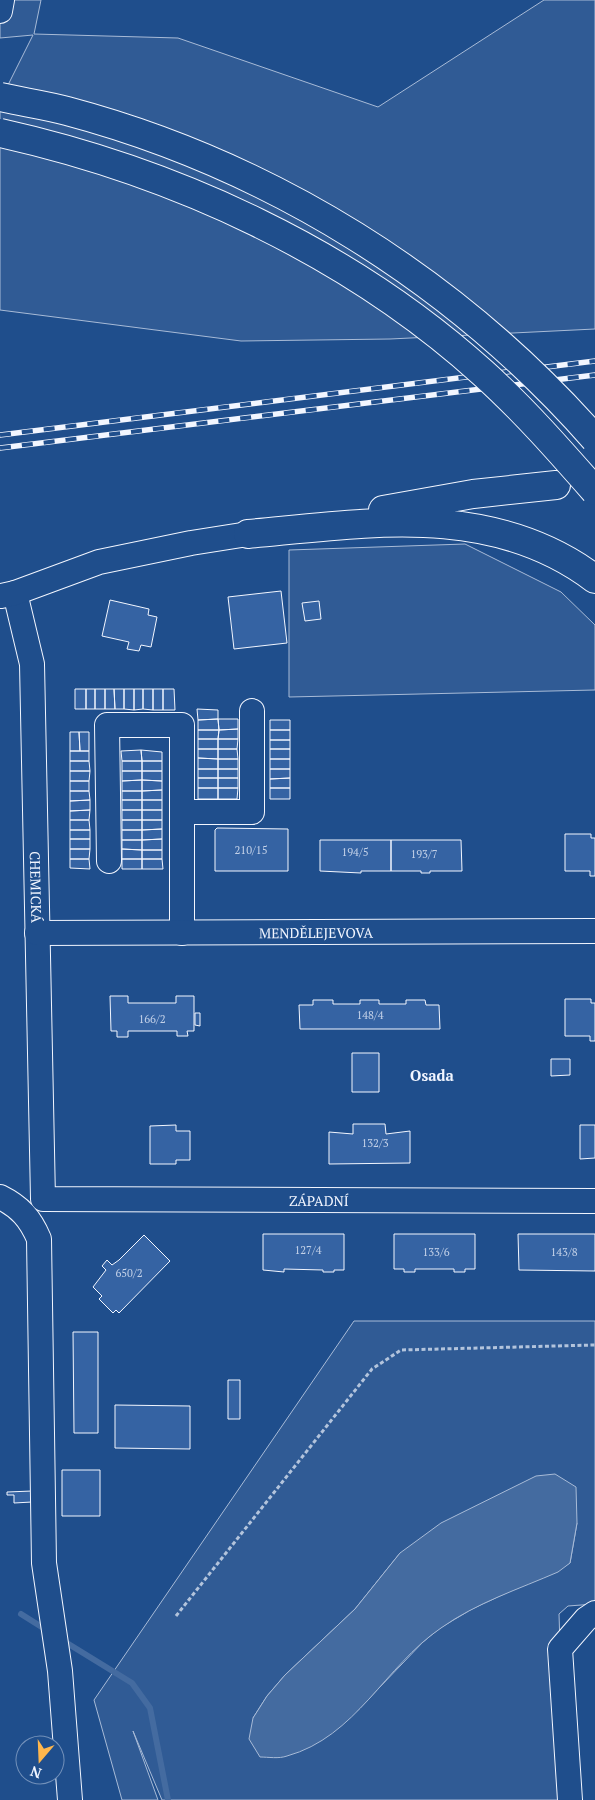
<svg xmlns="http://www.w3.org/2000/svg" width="595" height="1800" font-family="'PT Serif',serif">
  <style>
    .built { fill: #305b95; stroke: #a8bbd7; fill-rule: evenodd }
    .water { fill: #446ba0; stroke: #a8bbd7 }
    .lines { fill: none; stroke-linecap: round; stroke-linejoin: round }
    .stream { stroke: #446ba0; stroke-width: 6 }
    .building { fill: #3563a3; stroke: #f2f6ff }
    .minor-casing { stroke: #f2f6ff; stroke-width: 26 }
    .major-casing { stroke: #f2f6ff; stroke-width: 30 }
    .path { stroke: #b3c4dc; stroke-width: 3; stroke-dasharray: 4 2.5; stroke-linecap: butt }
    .minor { stroke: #1f4e8c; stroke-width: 24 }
    .major { stroke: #1f4e8c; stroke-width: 28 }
    .rail-casing { stroke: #f2f6ff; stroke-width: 5.5 }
    .rail { stroke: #1f4e8c; stroke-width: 4; stroke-dasharray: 11; stroke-linecap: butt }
    .major-bridge-casing { stroke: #f2f6ff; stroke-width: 30; stroke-linecap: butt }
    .major-bridge { stroke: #1f4e8c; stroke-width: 28 }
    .labels { text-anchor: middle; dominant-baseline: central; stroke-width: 4; stroke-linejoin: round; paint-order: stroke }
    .number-label { font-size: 11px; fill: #c3d1e8 }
    .street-label { font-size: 14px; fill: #f2f6ff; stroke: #1f4e8c }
    .neighbourhood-label { font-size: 15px; font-weight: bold; fill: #f2f6ff; stroke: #1f4e8c }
  </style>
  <rect width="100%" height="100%" fill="#1f4e8c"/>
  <path class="built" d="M0 0H41L34 34 178 38 378 107 544 0H595V329L390 339 241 341 0 310V101L33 35 0 38Z
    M465 544 561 592 595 625V690L289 697V550Z
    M354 1321H595V1604L568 1606 559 1614 565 1800H162L133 1731 158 1800H122L94 1700ZM577 1523 570 1563 472 1609 440 1628 423 1642 357 1711 253 1718 267 1696 285 1675 355 1609 400 1553Z"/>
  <path class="water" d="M555 1474 576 1487 577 1523 570 1563 558 1572C519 1589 476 1603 441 1628 385 1666 356 1737 287 1756 279 1759 268 1757 260 1757L249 1739 253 1718 267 1696 285 1675 355 1609 400 1553 441 1523 536 1476Z"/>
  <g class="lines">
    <path class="stream" d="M21 1614 48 1631
      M62 1640 132 1683 150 1708 168 1800"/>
  </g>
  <path class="building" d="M281 591 287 643 234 649 228 597Z
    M110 600 149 609 148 615 157 617 151 647 141 645 139 651 127 649 129 642 102 636Z
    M319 601 321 619 305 621 302 603Z
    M75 689H86V709H75Z
    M86 689H95V709H86Z
    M95 689H105V709H95Z
    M105 689H114L115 709H105Z
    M114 689H124V709H115Z
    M124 689H134V710L124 709Z
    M134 689H143V709L134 710Z
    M143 689H153V710L143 709Z
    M153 689H163V710H153Z
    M163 689H174L175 710H163Z
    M197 709 218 710V719L198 720Z
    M218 719H238V729L219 730Z
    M218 719 219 730H198V720Z
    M270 720H290V730H270Z
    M238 729V739H218L219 730Z
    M198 730H219L218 739H198Z
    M270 730H290V740H270Z
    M70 732H79L80 751H70Z
    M79 732H89V751H80Z
    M198 739H218V749H198Z
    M218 739H238L237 749H218Z
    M270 740H290V749H270Z
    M198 749H218V759L198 758Z
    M218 749H237L238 759H218Z
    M270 749H290V759H270Z
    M141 750 142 761H122L121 751Z
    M141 750 162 752V761H142Z
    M70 751H89V761H70Z
    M198 758 218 759V769H198Z
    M218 759H238V769H218Z
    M270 759H290V769H270Z
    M70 761H89L90 771H70Z
    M122 761H142V771H122Z
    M142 761H162V771H142Z
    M198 769H218V778H198Z
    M218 769H238V778H218Z
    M270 769H290V778L270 779Z
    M70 771H90L89 781H70Z
    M122 771H142V780L122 781Z
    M142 771H162V781L142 780Z
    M198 778H218V788H198Z
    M218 778H238V788H218Z
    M290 778V788H270V779Z
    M142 780V791H122V781Z
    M142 780 162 781V790L142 791Z
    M70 781H89V791H70Z
    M198 788H218V799H198Z
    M218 788H238L237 799H218Z
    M270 788H290V799H270Z
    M162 790V800H142V791Z
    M70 791H89L90 800 70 801Z
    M122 791H142V800H122Z
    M90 800V810L70 811V801Z
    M122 800H142V810H122Z
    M142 800H162V810H142Z
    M90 810 89 820H70V811Z
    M122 810H142V820H122Z
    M142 810H162V820H142Z
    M70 820H89L90 830H70Z
    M122 820H142V830H122Z
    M142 820H162V829L142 830Z
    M217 828 288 829V871H215V830Z
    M162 829V839L142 840V830Z
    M70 830H90V839H70Z
    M122 830H142V840H122Z
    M565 834H591V838H595V876H590V871H565Z
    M70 839H90V849H70Z
    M162 839V850H142V840Z
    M122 840H142V850L122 849Z
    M320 840H391V871H361V873L320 871Z
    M391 840H461L462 871H430V873H421V871H391Z
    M70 849H90L89 859H70Z
    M122 849 142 850V859H122Z
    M142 850H162V859H142Z
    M70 859H89L90 869 70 868Z
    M122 859H142V869H122Z
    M142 859H162L163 869H142Z
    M110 996H128V1003H176V996H194V1031H187L188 1036H177V1031H128V1037H117V1031H111Z
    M565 999H591V1003H595V1041H590V1036H565Z
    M313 1000H333V1004H360V1000H379V1004H406V1000H425L426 1005H439L440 1029H300L299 1005H313Z
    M195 1013H200V1026L195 1025Z
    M352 1053H379V1092H352Z
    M551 1059H570V1075L551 1076Z
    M353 1124H385L386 1134 410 1131V1163L329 1164V1132L353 1134Z
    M176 1125V1131H190V1160H176V1164H150V1126Z
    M580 1125H595V1158L580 1159Z
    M263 1234H344V1270H334V1272H323V1270L284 1269V1272L263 1270Z
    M394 1234H475V1269H465V1272H454V1269H415V1272H404V1269H394Z
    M518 1234H595V1271L519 1270Z
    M144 1235 170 1261 119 1313 116 1310 113 1313 99 1299 102 1296 93 1287 106 1270 102 1266 107 1260 112 1265 119 1260Z
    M73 1332H98V1433H74Z
    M228 1380H240V1419H228Z
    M115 1405 190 1406V1449L115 1448Z
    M62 1470H100V1516H62Z
    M32 1491V1502L14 1503V1495H7V1492Z"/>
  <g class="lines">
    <defs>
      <g id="minor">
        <path d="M0 11 2 0"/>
        <path id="s1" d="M15 593 32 664 43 1199 595 1201"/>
        <path d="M1 596 15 593 99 562 191 543 248 534"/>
        <path d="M182 812H252V711"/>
        <path d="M109 861 107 725H182V933"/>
        <path id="s2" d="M37 933 595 931"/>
        <path d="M0 1197C20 1207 30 1218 39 1239L44 1563 60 1671 70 1800"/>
        <path d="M570 1800 560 1649 586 1619 595 1613"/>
      </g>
      <path id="major" d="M383 510 473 494 556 485
        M248 534C367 523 492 501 595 579"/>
    </defs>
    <use href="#minor" class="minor-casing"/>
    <use href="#major" class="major-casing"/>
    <path class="path" d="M176 1616 372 1369 401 1350 595 1345"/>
    <use href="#minor" class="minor"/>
    <use href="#major" class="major"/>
    <defs>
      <path id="rail" d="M0 435 595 361
        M0 448 595 375"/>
    </defs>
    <use href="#rail" class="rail-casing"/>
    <use href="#rail" class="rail"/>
    <defs>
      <path id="major-bridge" d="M0 97C22 102 45 105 67 111 270 165 456 281 595 439
        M0 133C175 172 349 252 483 373 523 409 559 450 595 491"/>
    </defs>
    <use href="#major-bridge" class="major-bridge-casing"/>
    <use href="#major-bridge" class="major-bridge"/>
  </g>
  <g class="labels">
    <g class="number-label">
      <text x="251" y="850">210/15</text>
      <text x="355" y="852">194/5</text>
      <text x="424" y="854">193/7</text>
      <text x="370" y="1015">148/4</text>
      <text x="152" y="1019">166/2</text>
      <text x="375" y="1143">132/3</text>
      <text x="308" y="1250">127/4</text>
      <text x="436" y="1252">133/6</text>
      <text x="564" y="1252">143/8</text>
      <text x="129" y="1273">650/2</text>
    </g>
    <g class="street-label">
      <text stroke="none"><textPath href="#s1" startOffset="296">CHEMICKÁ</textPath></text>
      <text stroke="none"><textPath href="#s2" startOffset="279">MENDĚLEJEVOVA</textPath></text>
      <text stroke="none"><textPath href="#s1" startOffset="884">ZÁPADNÍ</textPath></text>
    </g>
    <g class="neighbourhood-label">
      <text x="432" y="1075">Osada</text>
    </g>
  </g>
  <g transform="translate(40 1760) rotate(199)"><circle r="24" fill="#1f4e8c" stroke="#7391ba"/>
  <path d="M0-4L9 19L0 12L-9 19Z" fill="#ffb74d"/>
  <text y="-8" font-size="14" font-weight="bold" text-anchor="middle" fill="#f2f6ff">N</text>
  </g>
</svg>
